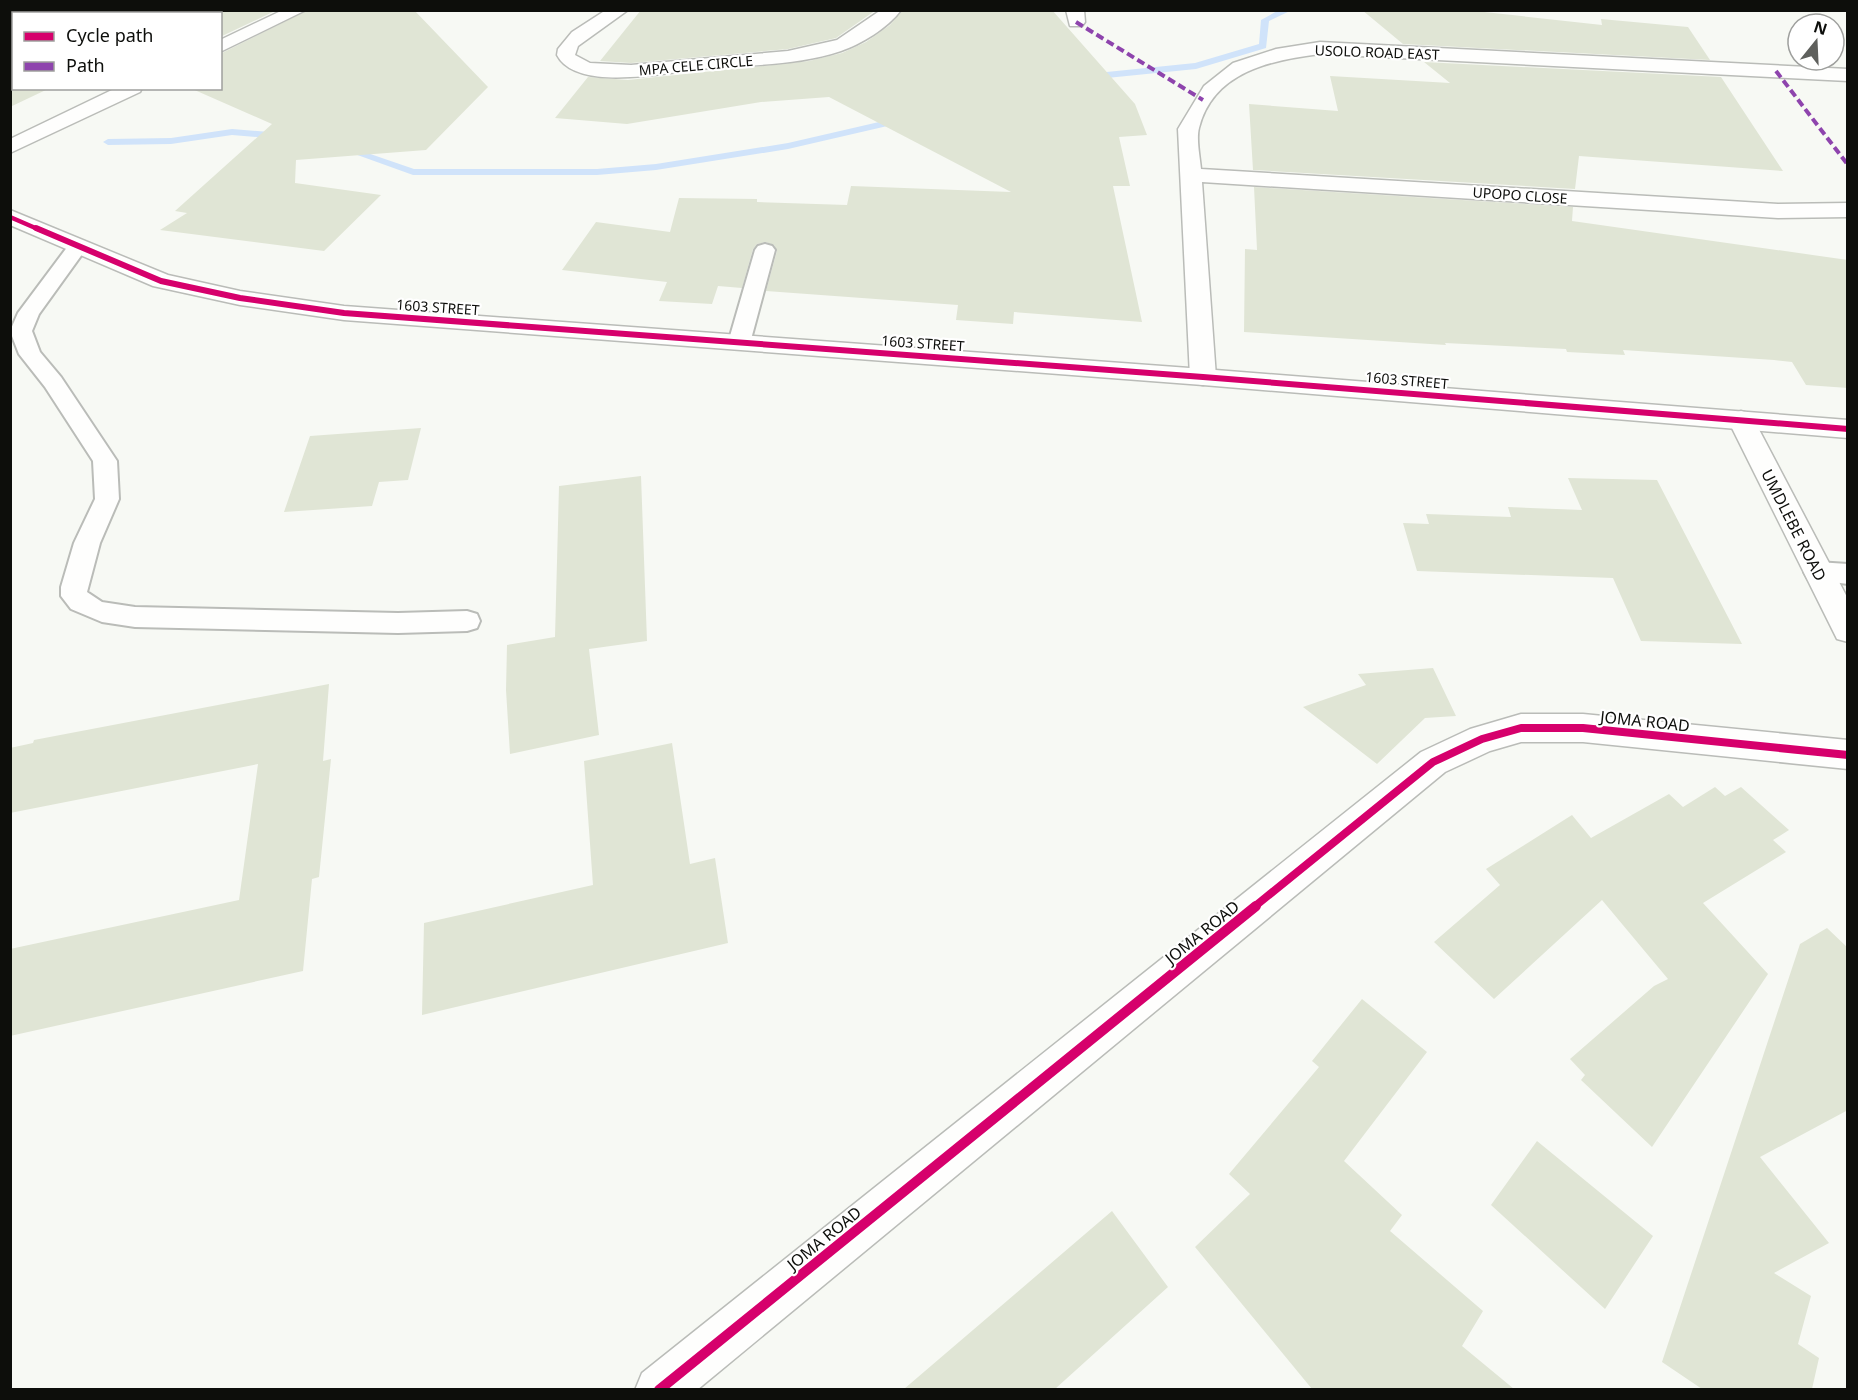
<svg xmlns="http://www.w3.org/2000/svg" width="1858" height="1400" font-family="'Noto Sans',sans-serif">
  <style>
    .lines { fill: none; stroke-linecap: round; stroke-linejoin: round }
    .stream { fill: #d0e3fa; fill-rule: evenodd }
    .building { fill: #e0e5d5 }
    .lane-casing { stroke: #babcb8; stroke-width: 4 }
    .street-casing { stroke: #babcb8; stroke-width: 3 }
    .secondary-casing { stroke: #babcb8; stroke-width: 3 }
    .lane { fill: #fefefd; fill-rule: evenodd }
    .street { fill: #fefefd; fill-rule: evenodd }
    .secondary { fill: #fefefd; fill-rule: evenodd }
    .quiet { stroke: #8e44ad; stroke-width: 4; stroke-dasharray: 8 4; stroke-linecap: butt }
    .cycleway-far3-casing { stroke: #fff; stroke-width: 7 }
    .cycleway-far2-casing { stroke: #fff; stroke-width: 9 }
    .cycleway-far1-casing { stroke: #fff; stroke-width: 11 }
    .cycleway-casing { stroke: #fff; stroke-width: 14 }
    .cycleway-far3 { stroke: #d6006c; stroke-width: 4.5 }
    .cycleway-far2 { stroke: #d6006c; stroke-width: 6 }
    .cycleway-far1 { stroke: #d6006c; stroke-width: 8 }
    .cycleway { stroke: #d6006c; stroke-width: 10 }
    .labels { text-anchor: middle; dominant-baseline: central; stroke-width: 4.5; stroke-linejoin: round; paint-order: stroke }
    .far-street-label { font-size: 14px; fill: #0d0e0b; stroke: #fff }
    .street-label { font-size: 16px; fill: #0d0e0b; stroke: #fff }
  </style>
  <rect width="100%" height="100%" fill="#f7f9f4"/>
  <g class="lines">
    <path class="stream" d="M1279 10H1292L1269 21 1266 48 1196 69 1087 80 1082 77 1087 74 1195 63 1259 44 1261 20Z
      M905 116 910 119 909 121 788 149 656 170 597 175H413L338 148 347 146 414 169H597L656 164 788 143Z
      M232 129 283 133 288 136 283 139 232 135 171 144 108 145 103 142 108 139 171 138Z"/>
  </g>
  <path class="building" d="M10 10H277L220 37V14H14V88H50L10 107Z
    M308 10H414L488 87 426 150 296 160 295 183 381 195 324 251 160 230 187 213 175 211 272 124 190 88H220V54Z
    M641 10H876L836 38 788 49 631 63 600 61Z
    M903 10H1052L1135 104 1147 135 1119 137 1130 186H1113L1142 322 1014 312 1013 324 956 320 958 305 766 291 777 251 774 245 766 242 757 244 753 249 742 288 718 286 712 304 659 301 667 282 562 270 596 222 670 232 679 198 757 199V202L847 205 851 186 1011 192 829 97 761 102 627 124 555 118 588 77 628 80 809 61 842 53 866 42 890 25Z
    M1362 10H1466L1602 25 1601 19 1688 27 1710 60 1403 44Z
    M1424 62 1721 77 1783 171 1579 156 1575 189 1253 170 1249 104 1338 111 1330 76 1450 83Z
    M1254 187 1573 207 1572 221 1848 260V388L1806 385 1792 362 1774 360 1623 350 1625 355 1567 352 1566 349 1445 343 1446 345 1244 332 1245 249 1257 250Z
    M421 428 408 480 379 482 372 506 284 512 310 436Z
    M641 476 647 641 589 649 599 735 510 754 506 690 507 645 555 637 559 486Z
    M1568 478 1657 480 1742 644 1641 641 1613 578 1417 571 1403 523 1429 524 1426 514 1511 517 1508 507 1582 510Z
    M1433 668 1456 716 1425 718 1377 764 1303 707 1366 685 1358 674Z
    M329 684 323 761 331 759 319 877 312 879 303 971 10 1036V949L239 900 258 764 10 813V748L33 743 34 740Z
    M672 743 690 864 715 858 728 943 422 1015 424 923 593 885 584 761Z
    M1715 787 1725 796 1741 787 1789 830 1773 840 1786 852 1703 903 1768 974 1652 1147 1581 1080 1585 1075 1570 1059 1654 986 1668 979 1602 900 1494 999 1434 942 1500 885 1486 869 1572 815 1591 838 1669 794 1683 807Z
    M1827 928 1848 948V1110L1760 1157 1829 1243 1774 1273 1811 1296 1798 1344 1819 1358 1812 1389H1702L1662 1362 1800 944Z
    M1362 999 1427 1052 1344 1161 1402 1215 1390 1231 1483 1311 1462 1346 1514 1389H1312L1195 1247 1250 1194 1229 1174 1319 1067 1312 1061Z
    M1537 1141 1653 1236 1605 1309 1491 1205Z
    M1112 1211 1168 1287 1055 1389H904Z"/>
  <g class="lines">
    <defs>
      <path id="lane" d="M78 240 85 242 88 246 39 314 32 331 40 352 61 377 117 461 119 499 100 543 87 592 102 602 135 607 398 613 467 611 477 614 480 621 477 628 467 631 398 633 135 627 102 622 71 609 61 596V587L74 543 95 499 93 461 45 387 19 354 10 331 18 313 71 242Z
        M765 244 772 246 775 250 750 343 747 348H731L728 343 755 250 758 246Z
        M1817 562 1848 564V584L1808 579 1804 572 1808 565Z"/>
      <path id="street" d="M606 10H628L578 46 575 55 590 63 631 65 788 51 837 40 881 10H901C888 28 861 44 841 51 799 65 753 65 709 68 674 71 577 94 557 55L558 49 572 32Z
        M1066 10H1084L1085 22 1082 26H1070Z
        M1320 42 1848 69V81L1320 54C1271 60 1213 72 1199 128 1196 139 1200 157 1201 169L1778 204 1848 203V217L1778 218 1202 182 1216 377 1212 383 1203 385 1194 383 1190 377 1178 129 1204 86 1233 63 1276 49Z
        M1741 411 1750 414 1754 420 1848 599V642L1837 639 1728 420 1732 414Z
        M1521 714H1583L1848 740V769L1583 742H1521L1490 751 1445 772 697 1390H635L642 1373 1421 752 1470 729Z"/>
      <path id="secondary" d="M283 10H306L220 52V40Z
        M116 88H142L140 92 10 153V139Z
        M10 210 168 275 240 291 344 306 1203 369 1848 420V438L1203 385 344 320 240 305 153 286 10 225Z"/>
    </defs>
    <use href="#lane" class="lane-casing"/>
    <use href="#street" class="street-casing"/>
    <use href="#secondary" class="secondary-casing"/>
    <use href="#lane" class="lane"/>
    <use href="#street" class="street"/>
    <use href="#secondary" class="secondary"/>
    <path class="quiet" d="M1076 22 1203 100
      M1776 71 1848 165"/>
    <defs>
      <path id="cycleway-far3" d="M10 217 40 230"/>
      <path id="cycleway-far2" d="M36 228 161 281 240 298 344 313 1203 377 1848 429"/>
      <path id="cycleway-far1" d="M1254 907 1433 762 1482 739 1521 728H1583L1848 755"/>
      <path id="cycleway" d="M659 1390 1256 906"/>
    </defs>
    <use href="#cycleway-far3" class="cycleway-far3-casing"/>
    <use href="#cycleway-far2" class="cycleway-far2-casing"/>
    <use href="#cycleway-far1" class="cycleway-far1-casing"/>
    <use href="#cycleway" class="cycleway-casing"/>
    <use href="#cycleway-far3" class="cycleway-far3"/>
    <use href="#cycleway-far2" class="cycleway-far2"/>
    <use href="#cycleway-far1" class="cycleway-far1"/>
    <use href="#cycleway" class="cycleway"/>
  </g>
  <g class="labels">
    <g class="far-street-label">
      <text transform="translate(1377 52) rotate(2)">USOLO ROAD EAST</text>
      <text transform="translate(696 65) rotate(-5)">MPA CELE CIRCLE</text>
      <text transform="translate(1520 195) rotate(4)">UPOPO CLOSE</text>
      <text transform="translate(438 307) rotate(4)">1603 STREET</text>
      <text transform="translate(923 343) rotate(4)">1603 STREET</text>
      <text transform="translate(1407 380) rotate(5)">1603 STREET</text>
    </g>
    <g class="street-label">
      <text transform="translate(1794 525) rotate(63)">UMDLEBE ROAD</text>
      <text transform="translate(1645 721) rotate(6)">JOMA ROAD</text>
      <text transform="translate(1202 932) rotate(-39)">JOMA ROAD</text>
      <text transform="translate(824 1238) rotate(-39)">JOMA ROAD</text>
    </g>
  </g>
  <rect width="1858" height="1400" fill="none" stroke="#0d0e0b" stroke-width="24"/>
  <rect x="12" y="12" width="210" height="78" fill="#ffffff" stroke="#9e9f9d" stroke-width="1.5"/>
  <rect x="24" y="32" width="30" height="9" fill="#d6006c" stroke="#9e9f9d" stroke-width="1.5"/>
  <text x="66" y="42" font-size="18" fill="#0d0e0b">Cycle path</text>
  <rect x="24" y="62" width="30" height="9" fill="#8e44ad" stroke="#9e9f9d" stroke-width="1.5"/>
  <text x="66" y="72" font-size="18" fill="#0d0e0b">Path</text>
  <g transform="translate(1816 42) rotate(18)"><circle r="28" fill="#ffffff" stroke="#9e9f9d" stroke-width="1.5"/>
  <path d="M0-4.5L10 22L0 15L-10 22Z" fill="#5f605d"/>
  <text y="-9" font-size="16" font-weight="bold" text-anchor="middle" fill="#0d0e0b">N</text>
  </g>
</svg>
